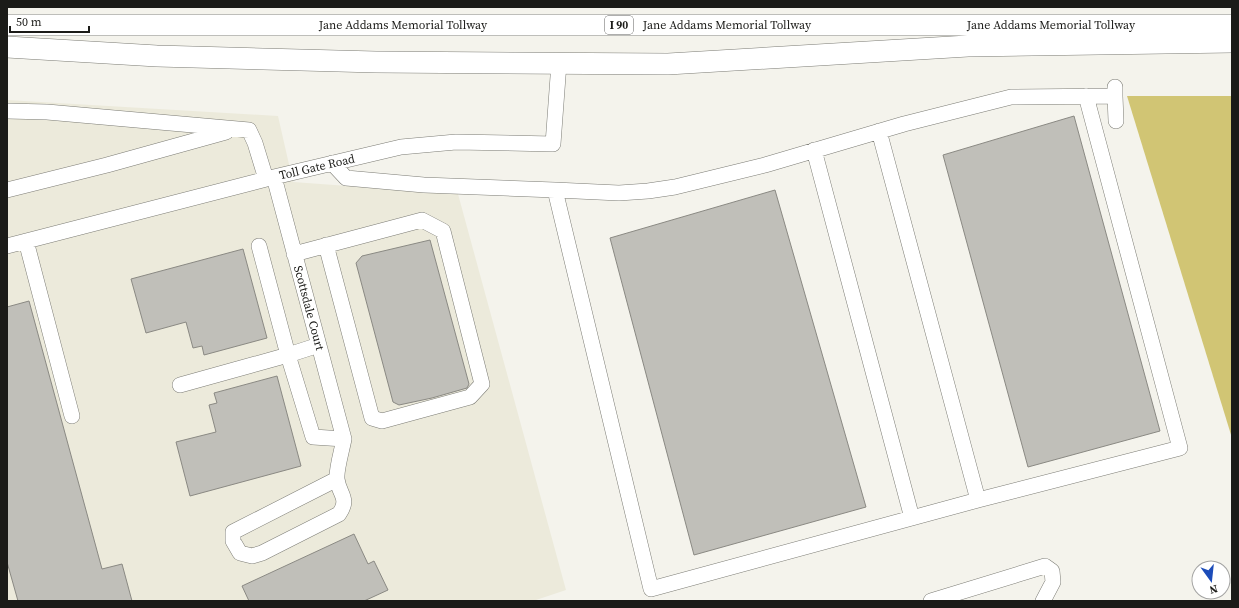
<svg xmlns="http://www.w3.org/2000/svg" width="1239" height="608" font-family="'Source Serif 4',serif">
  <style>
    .built { fill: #eceadb }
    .forest { fill: #d1c574 }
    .building { fill: #c0bfb9; stroke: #8a8983 }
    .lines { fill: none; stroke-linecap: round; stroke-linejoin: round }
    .minor-casing { stroke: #7c7c75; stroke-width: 16 }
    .highway-casing { stroke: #7c7c75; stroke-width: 22 }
    .minor { stroke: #fff; stroke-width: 15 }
    .highway { stroke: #fff; stroke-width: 21 }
    .labels { text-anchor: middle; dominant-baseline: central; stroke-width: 3; stroke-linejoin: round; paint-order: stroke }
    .shield { fill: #fff; stroke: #5f5f5d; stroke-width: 1 }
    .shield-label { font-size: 11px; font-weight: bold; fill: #1b1b18 }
    .street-label { font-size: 12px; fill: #1b1b18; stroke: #fff }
  </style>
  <rect width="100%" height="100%" fill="#f4f3ec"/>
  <path class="built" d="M7 100 278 116 293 182 458 194 566 590 533 601H7Z"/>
  <path class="forest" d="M1127 96H1232V438Z"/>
  <path class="building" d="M1074 116 1160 431 1028 467 943 155Z
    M775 190 866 507 694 555 610 238Z
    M430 240 469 384 467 388 432 398 399 405 393 402 356 263 362 256Z
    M243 249 267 338 204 355 202 346 193 348 186 322 146 333 131 279Z
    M29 301 102 569 122 564 132 601H18L7 562V307Z
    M277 376 301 466 190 496 176 442 216 432 209 405 217 403 214 393Z
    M354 534 368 564 374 561 388 590 364 601H249L242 586Z"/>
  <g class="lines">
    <defs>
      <path id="minor" d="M1115 96 1116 121
        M7 111 47 112 249 130 255 143 266 179
        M879 131 978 500 1180 448 1086 96
        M814 150 912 518
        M332 163 346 178 424 185 555 190 619 193 648 191 675 187 765 165 904 124 1011 97 1115 96V87
        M274 177 344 439C342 450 336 470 337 479 339 495 350 498 339 514L262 553 252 556 240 553 233 541V532L337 479
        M7 190 107 165 226 132
        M555 190 651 589 978 500
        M26 241 72 416
        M7 246 274 177 401 147 456 142 553 144 559 63
        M259 246 288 355 319 345
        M294 254 422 220 443 231 482 384 470 397 382 421 372 418 326 245
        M180 385 288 355 313 437 344 439
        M931 601 1045 566 1052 571 1053 582 1043 601"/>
      <path id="highway" d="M7 25H1232
        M7 47 157 56 376 62 668 64 968 46 1232 42"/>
    </defs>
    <use href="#minor" class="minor-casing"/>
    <use href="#highway" class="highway-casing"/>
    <use href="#minor" class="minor"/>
    <use href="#highway" class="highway"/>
  </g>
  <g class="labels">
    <rect class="shield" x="605" y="16" width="28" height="18" rx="3"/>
    <g class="shield-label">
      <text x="619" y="25">I 90</text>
    </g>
    <g class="street-label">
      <text x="403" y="25">Jane Addams Memorial Tollway</text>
      <text x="727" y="25">Jane Addams Memorial Tollway</text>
      <text x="1051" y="25">Jane Addams Memorial Tollway</text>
      <text transform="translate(317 167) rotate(-13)">Toll Gate Road</text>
      <text transform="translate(309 308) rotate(75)">Scottsdale Court</text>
    </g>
  </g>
  <rect width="1239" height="608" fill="none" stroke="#1b1b18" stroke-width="16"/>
  <g transform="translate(1211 580) rotate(165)"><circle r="19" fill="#ffffff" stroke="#a4a4a3"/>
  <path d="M0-3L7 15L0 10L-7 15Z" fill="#1c4cb9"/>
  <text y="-6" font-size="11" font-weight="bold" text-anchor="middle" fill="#1b1b18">N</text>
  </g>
  <path d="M10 26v6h79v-6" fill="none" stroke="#1b1b18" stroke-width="2"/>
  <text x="16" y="26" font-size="12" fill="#1b1b18" stroke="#ffffff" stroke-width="3" paint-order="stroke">50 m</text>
</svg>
